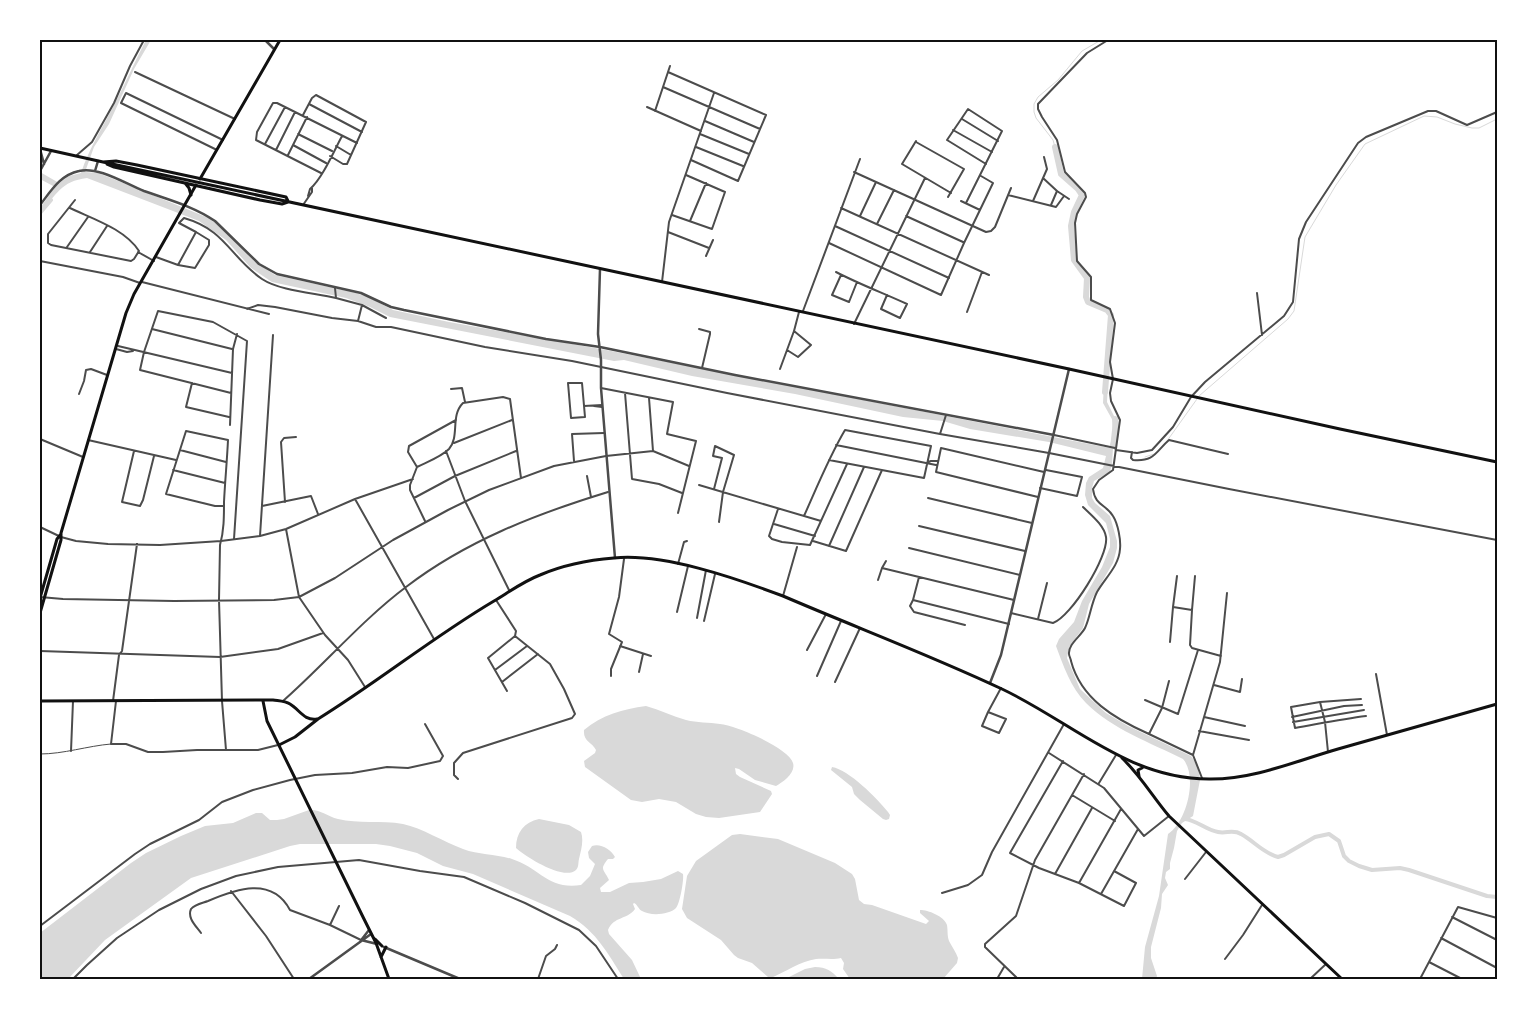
<svg xmlns="http://www.w3.org/2000/svg" width="1537" height="1019" font-family="'Exo 2',sans-serif">
  <style>
    .water { fill: #d9d9d9 }
    .lines { fill: none; stroke-linecap: round; stroke-linejoin: round }
    .stream { stroke: #d9d9d9; stroke-width: 1 }
    .canal { stroke: #d9d9d9; stroke-width: 4 }
    .river { stroke: #d9d9d9; stroke-width: 6 }
    .pedestrian { stroke: #4c4c4c; stroke-width: 1 }
    .minor { stroke: #4c4c4c; stroke-width: 2 }
    .tertiary { stroke: #4c4c4c; stroke-width: 2.5 }
    .secondary { stroke: #111; stroke-width: 3 }
    .primary { stroke: #111; stroke-width: 3 }
    .trunk { stroke: #111; stroke-width: 3 }
    .neatline { fill: none; stroke: #111; stroke-width: 2 }
  </style>
  <rect width="100%" height="100%" fill="#fff"/>
  <path class="water" d="M146 40H151L134 69 109 124 94 147 85 172 98 173 116 180 211 219 233 239 254 261 275 275 356 293 368 297 393 310 449 322 606 350 1110 448 1113 421 1103 403 1104 383 1108 384 1107 402 1117 422 1113 448 1112 464 1110 472 1094 481 1092 488V498L1095 503 1110 516 1117 541V548L1113 563 1089 604 1083 628 1069 647 1067 658 1080 689 1106 713 1128 726 1191 756C1197 763 1199 771 1200 780L1193 816 1182 823 1177 831 1174 848 1170 863V869L1166 872 1165 878 1168 885 1162 894 1161 908 1151 947V958L1157 976 1156 979H1142L1145 947 1159 896 1168 834C1187 822 1198 776 1183 759 1151 743 1112 729 1086 703 1071 688 1063 665 1056 646L1059 639 1074 622 1082 601 1102 567 1110 547V539L1106 523 1088 505 1085 495 1086 483 1089 477 1103 468 1106 456 1049 442 970 429 943 421 903 417 795 394 692 376 624 360 614 361 390 317 370 307 346 298 272 282 251 268 226 240 199 221 87 178C61 181 56 195 40 214V208L55 187 40 179V172L59 183 69 176 81 173C89 148 103 127 115 103 126 82 135 61 146 40Z
    M646 706C660 710 672 716 686 720 697 723 709 722 720 724 735 725 789 748 793 763 796 773 783 782 776 786L755 780 739 769 735 768 736 774 740 777 771 791 772 794 760 812 719 818 706 817 696 814 676 802 659 799 642 802 631 800 585 767 584 761 595 753 596 750C592 742 583 742 584 730 602 715 623 709 646 706Z
    M832 767C849 770 877 798 888 812L890 815 889 819 886 820 883 819 860 800 854 794 852 787 831 770Z
    M309 810C320 809 327 816 338 819 358 824 381 820 403 824 422 828 444 842 463 849 479 855 496 854 512 859 540 868 548 890 581 885L590 876 595 864 589 858 588 852 592 846C600 843 611 849 615 857L613 859H608C599 870 604 869 609 880L600 888 601 892H610L629 883 643 882 661 879 678 871 683 874C684 880 680 903 676 908 669 915 650 916 642 911 638 909 638 905 634 903L633 904 635 909C627 920 614 916 608 930L609 934 632 960 641 979H624C608 954 597 932 570 916L473 874 443 866 417 853 390 846 376 844H300L290 846 191 878 105 940 68 979H40V933L131 863 146 853 181 836 205 826 233 823 256 813H262L270 820H277L284 819Z
    M539 819 569 825 581 832C584 841 581 850 579 859 578 863 579 867 576 870 564 881 526 857 516 848 516 833 524 822 539 819Z
    M740 834 778 839 835 863 852 874 855 879 859 900 864 904 872 905 926 924 929 921 920 913V910C928 910 944 916 947 925 948 931 947 935 949 941 952 947 956 952 958 958L957 963 943 979H850L843 969 844 963 841 958C832 960 825 958 816 959 801 961 785 972 771 978L768 977 752 963 738 958 734 955 721 940 687 918 682 909 687 876 696 861 732 835Z
    M815 967C826 967 832 971 839 979H785L805 969Z"/>
  <g class="lines">
    <path class="stream" d="M1055 147 1053 140 1036 118 1034 112V104L1038 97 1058 80 1082 51 1101 40
      M1199 396 1288 319 1294 311 1305 237 1336 185 1365 144 1424 116 1437 117 1455 124 1472 128H1479L1497 119
      M1167 441 1197 399
      M1145 457 1154 454"/>
    <path class="canal" d="M40 213 51 200
      M1185 819C1196 820 1206 830 1218 832 1226 834 1233 829 1241 834 1254 841 1263 853 1278 857L1284 855 1315 837 1329 834 1339 841 1344 856 1349 861 1359 866 1372 870 1400 868 1409 870 1487 896 1497 897"/>
    <path class="river" d="M1055 147 1061 174 1078 189 1082 195 1074 212 1071 226 1074 260 1087 278 1086 297 1088 302 1107 310 1111 315 1105 392
      M1113 446 1116 434 1115 419"/>
    <path class="pedestrian" d="M40 754C64 754 87 746 111 744"/>
    <path class="minor" d="M1108 40 1087 53 1038 104V109L1042 117 1057 140 1065 172 1085 193 1086 197 1077 214 1075 223 1077 261 1091 277V300L1110 309 1115 323 1110 362 1113 379 1110 393 1111 401 1120 420 1113 470 1099 480 1093 489C1095 506 1106 504 1113 516 1118 524 1121 540 1120 549 1119 566 1105 578 1097 592 1091 604 1090 618 1085 628 1081 636 1068 644 1069 654 1069 656 1071 659 1071 661 1081 699 1115 719 1149 734
      M135 72 235 119
      M668 72 766 115 738 181 691 160
      M663 87 760 129
      M309 104 362 132
      M647 107 701 131
      M655 111 670 66
      M303 115 312 98 316 95 366 122 347 164H343L330 156
      M962 119 998 141
      M705 121 754 142
      M953 130 992 152
      M298 134 332 151
      M700 134 749 154
      M916 141 902 164 951 193
      M916 142 964 169 948 197
      M265 144 285 107
      M293 145 326 163
      M336 146 351 155
      M696 147 743 166
      M217 150 121 103 126 93 223 140
      M276 150 295 112
      M77 155 92 142 114 103 130 66 144 40
      M288 155 307 117
      M854 172 986 232 991 231 995 227 1011 188
      M321 173 256 140 257 132 273 103H277L357 143
      M1043 178 1057 191 1069 199
      M1008 195 1056 207 1064 196
      M308 196 310 189C322 179 334 151 342 136
      M961 201 980 210
      M1033 201 1047 169 1044 157
      M966 203 1002 131 968 109 947 140 986 164
      M303 205 312 192V188
      M1051 205 1057 191
      M70 208C93 219 125 229 139 251L134 259 131 261 51 245 48 243V234L75 200
      M841 208 989 275
      M672 215 712 229 725 192 686 175
      M860 216 876 182
      M906 216 963 242
      M690 221 706 183
      M179 223 184 218C226 230 230 257 262 279 280 291 315 293 336 298
      M179 223 196 232
      M877 224 894 190
      M835 226 949 278
      M668 232 709 248
      M829 243 941 295 964 243 993 183 981 176
      M67 247 88 217
      M90 252 107 226
      M138 252 154 261
      M706 256 713 240
      M156 257 178 265 195 268 209 245V240L196 232 178 265
      M40 261 123 277 140 283
      M836 272C859 284 883 293 907 304L900 318 881 309 887 295
      M841 275 832 295 849 302 857 282
      M142 282 269 314
      M662 282 669 222 714 93
      M335 288 336 298 362 305 358 321
      M1257 293 1262 335
      M362 305 386 318
      M247 309 258 305 275 307 332 318 358 321 376 327H391L485 347 572 361 727 393 940 434 1049 453 1229 489 1497 540
      M803 311 860 159
      M967 312 982 272
      M854 324 925 178
      M152 329 232 349
      M699 329 710 332V334L702 368
      M118 346 232 373
      M116 349 127 352 133 351
      M787 350 798 357 811 345 794 331
      M780 369 794 331 799 312
      M192 383 186 407 229 417
      M568 383H582L585 417 571 418Z
      M601 388 673 402 667 434 696 441 678 513
      M451 389 462 388 465 402
      M231 393 140 370 144 352 158 311 213 322 247 341 234 539
      M625 393 632 479 659 484 682 493
      M79 394 84 381 86 370 91 369 107 375
      M649 398 653 451
      M584 406 602 405
      M594 406 602 407
      M230 425 233 349 237 334
      M940 434 946 415
      M1054 435 1115 448 1116 450 1137 453 1152 450 1173 427 1191 397 1205 382 1284 316 1293 302 1299 239 1306 222 1358 143 1366 137 1428 111H1436L1467 125 1497 112
      M40 439 83 457
      M88 440 176 460
      M454 443 512 420
      M836 445 936 465
      M180 450 226 462
      M134 451 122 502 140 506 143 500 154 456
      M446 451 465 501 509 590
      M1132 452 1131 458 1133 460C1155 462 1156 451 1169 440L1228 454
      M574 461 572 434 604 433
      M928 462 931 461H938
      M417 467 408 452 409 446 456 420
      M173 470 225 483
      M587 476 591 497
      M699 485 821 521
      M1040 488 1077 496 1082 477 1046 470
      M714 489 722 458 713 456 715 446 734 455 723 492 719 522
      M1038 497 936 472 941 448 1044 472
      M414 498 455 476 516 451
      M928 498 1032 523
      M355 499 434 639
      M285 502 281 442 284 438 296 437
      M224 506H215L166 494 186 431 228 440C227 461 225 482 224 502 224 517 224 531 220 545L219 600 222 701 226 750
      M262 506 311 496 318 514
      M778 509 769 536 772 539 782 542 810 545 847 464
      M804 516C817 487 829 457 845 430L931 446 924 478 829 460
      M425 521 410 490V485L417 467C427 462 441 457 449 449 460 436 450 416 463 403L503 397 510 399 521 478
      M774 524 815 536
      M919 526 1025 551
      M40 527 61 537 76 541 108 544 160 545 221 541 260 536 286 529 355 499 413 479
      M286 529 299 597 325 635 348 660 365 687
      M260 536 273 335
      M813 541 846 551 882 470
      M829 546 864 467
      M909 548 1020 575
      M886 561 882 568 1014 600
      M678 564 684 542 687 541
      M919 577 913 600 1009 624
      M878 580 882 568
      M783 596 797 547
      M40 597 63 599 174 601 274 600 299 597 335 578 393 540 448 510 489 490 554 466 606 456 653 451 689 466
      M913 600 910 606 914 612 965 625
      M1173 607 1177 576
      M1192 610 1195 576
      M677 612 688 566
      M1011 613 1053 623C1071 617 1109 556 1106 537 1104 525 1091 515 1083 507
      M697 618 706 570
      M1038 619 1047 583
      M704 621 715 574
      M1170 642 1173 607 1192 610 1190 645 1192 648 1221 656
      M620 646 651 656
      M807 650 826 614
      M40 651 220 657 278 649 323 633
      M495 670 527 646
      M639 672 643 654
      M1376 674 1387 735
      M611 676V669L622 642 609 634 619 597 624 559
      M817 676 841 621
      M1169 681 1162 708 1149 734 1193 755
      M502 682 538 654
      M835 682 860 628
      M1214 685 1240 692 1242 679
      M507 691 488 658 515 636
      M1145 700 1178 714 1198 650
      M113 701 119 655 122 651 137 544
      M116 701 111 744H126L148 752H163L197 750H258L278 745
      M283 701C324 665 362 620 406 587 466 541 536 514 608 492
      M1320 702 1361 699
      M988 712 1006 719 999 733 982 726Z
      M988 712 1001 688
      M1204 717 1245 726
      M1292 717 1344 706 1362 705
      M1293 722 1364 710
      M1199 731 1249 740
      M71 751 73 701
      M1328 752 1325 722 1320 702 1291 707 1295 728C1318 724 1342 719 1366 716
      M1049 753 1104 788 1144 836 1169 816
      M1063 761 1010 853 1039 868 1079 883 1124 906 1136 883 1114 871
      M1202 778 1193 755 1220 662 1227 593
      M458 779 454 775V763L463 753 572 718 575 714 564 689 550 664 515 636 516 631 496 600
      M1099 783 1116 755
      M1072 795 1115 821
      M1055 874 1092 808
      M1185 879 1206 852
      M1079 883 1121 809
      M231 891 266 936 294 979
      M942 893 968 885 982 875 992 852 1064 724
      M1101 894 1138 829
      M1452 917 1497 940
      M330 925 339 906
      M40 926 135 854 150 844 199 820 222 802 253 790 290 780 315 775 352 773 387 767 408 768 440 761 443 756 425 724
      M201 933C196 926 187 918 191 909 195 904 203 903 208 901 236 889 272 876 290 910L330 925 361 940
      M1441 938 1497 968
      M1225 959 1243 935 1262 905
      M1429 962 1462 979
      M73 979 87 965 117 938 159 910 201 889 236 876 278 867 359 860 420 871 464 877 525 903 579 930 596 946 618 979
      M538 979 546 956 555 949 557 945
      M997 979 1004 967
      M1018 979 985 947V944L1016 916 1035 860 1084 774
      M1310 979 1326 964
      M1420 979 1458 907 1497 918"/>
    <path class="tertiary" d="M265 40 274 49
      M40 149 44 164
      M40 171 51 151
      M95 171 98 161
      M40 205C51 191 60 175 79 171 98 166 126 184 144 191 169 200 193 206 215 221L259 264 277 274 361 293 391 307 404 310 546 339 600 347 735 375 1054 435
      M600 269 598 334 601 360V388L615 558
      M990 683 1001 655 1069 369
      M362 939 369 930
      M361 940 377 944
      M384 947 460 979
      M309 979 371 934"/>
    <path class="secondary" d="M1122 758C1140 775 1153 797 1169 816L1342 979"/>
    <path class="primary" d="M200 179 280 40
      M40 598 57 539 61 534
      M40 613 61 540V533L126 313 134 294 196 185
      M40 701 273 700C279 701 285 701 290 704 300 710 304 721 317 719
      M263 701 267 721 363 917 376 943 389 979
      M279 745 295 737 318 719C378 682 433 637 494 601 509 592 524 581 540 575 563 565 589 560 614 558 664 553 735 578 783 596 855 627 930 655 1002 689 1072 722 1129 780 1211 779 1255 779 1296 761 1338 749 1391 734 1444 719 1497 704
      M1139 776 1138 770 1142 768
      M375 939 382 946
      M381 957 386 947"/>
    <path class="trunk" d="M40 148 103 162 116 161 137 165 286 197 288 201
      M103 162 1069 369 1340 429 1497 462
      M107 164 114 167 260 200 282 204 288 202
      M185 183 189 188 191 195"/>
  </g>
  <rect width="1537" height="1019" fill="none" stroke="#ffffff" stroke-width="82"/>
  <rect x="41" y="41" width="1455" height="937" class="neatline"/>
</svg>
